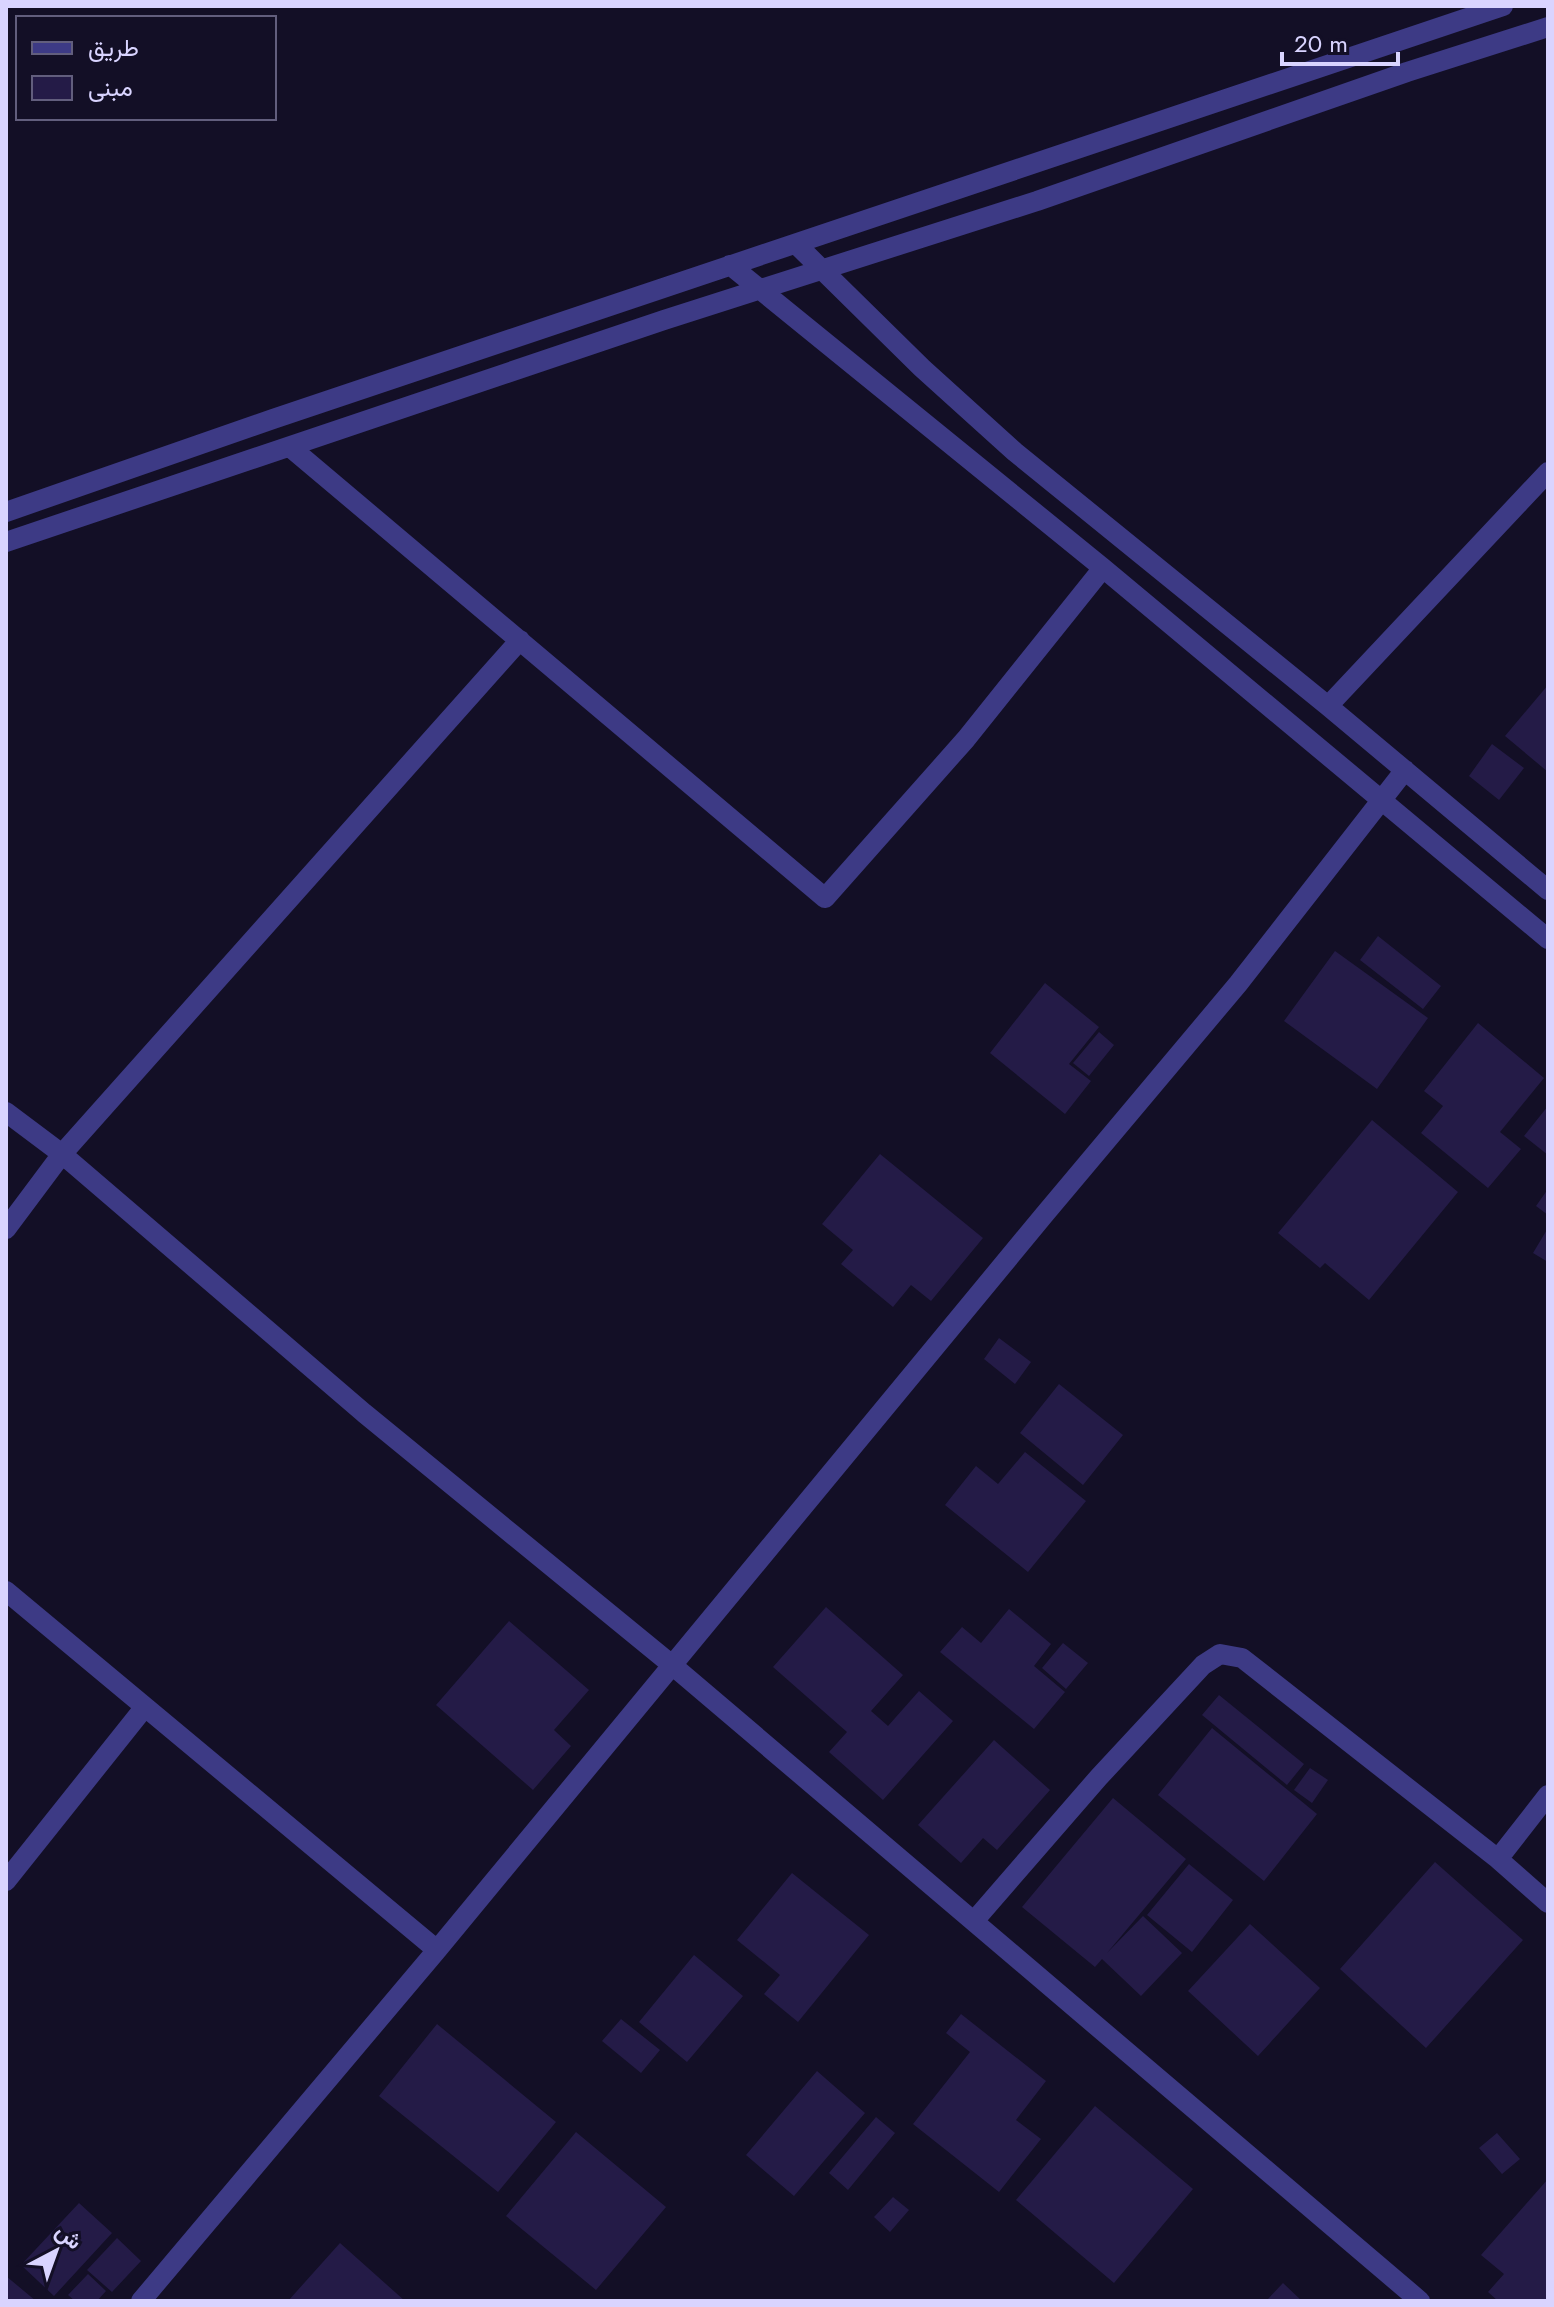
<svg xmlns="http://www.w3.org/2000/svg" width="1554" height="2307" font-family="Jost,Vazirmatn,sans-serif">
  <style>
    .building { fill: #241b47 }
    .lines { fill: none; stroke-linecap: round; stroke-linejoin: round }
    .minor { stroke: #3d3a85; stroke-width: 20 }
  </style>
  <rect width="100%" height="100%" fill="#130f26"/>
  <path class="building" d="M1548 685V772L1505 736Z
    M1492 744 1524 768 1499 800 1469 776Z
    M1378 936 1441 986 1423 1009 1360 960Z
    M1335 951 1428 1018 1377 1089 1284 1021Z
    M1045 983 1099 1027 1069 1064 1091 1081 1065 1114 990 1053Z
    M1478 1023 1544 1078 1500 1132 1521 1149 1488 1188 1421 1133 1443 1106 1424 1091Z
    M1099 1032 1114 1045 1089 1076 1073 1063Z
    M1548 1106V1155L1524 1136Z
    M1372 1120 1458 1192 1369 1300 1325 1263 1320 1268 1278 1233Z
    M880 1154 983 1238 931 1301 911 1285 893 1307 841 1264 853 1250 822 1224Z
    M1548 1189V1215L1536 1206Z
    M1548 1228V1262L1533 1253Z
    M999 1338 1031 1362 1015 1384 984 1359Z
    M1059 1384 1123 1435 1083 1485 1020 1433Z
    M1025 1452 1086 1501 1028 1572 945 1505 976 1466 998 1484Z
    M826 1607 903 1675 871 1711 888 1726 919 1691 953 1721 883 1800 829 1752 847 1732 773 1667Z
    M1009 1609 1051 1644 1034 1666 1065 1692 1034 1729 940 1652 962 1627 981 1643Z
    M509 1621 589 1690 554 1730 571 1746 533 1790 436 1705Z
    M1063 1643 1088 1663 1066 1689 1042 1668Z
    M1219 1695 1304 1764 1287 1785 1202 1715Z
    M1212 1728 1317 1814 1264 1881 1158 1795Z
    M994 1740 1050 1790 997 1850 983 1838 961 1863 918 1825Z
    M1310 1768 1328 1780 1312 1803 1294 1790Z
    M1113 1798 1186 1859 1107 1953 1143 1916 1182 1953 1141 1996 1102 1959 1095 1967 1022 1907Z
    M1435 1862 1523 1940 1426 2048 1340 1969Z
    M1189 1864 1233 1900 1192 1952 1147 1915Z
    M792 1873 869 1935 798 2022 764 1994 780 1975 737 1940Z
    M1250 1924 1320 1988 1258 2056 1188 1991Z
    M694 1955 743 1996 687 2062 639 2022Z
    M961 2014 1046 2081 1016 2120 1041 2139 999 2192 913 2124 970 2052 946 2033Z
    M621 2019 660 2050 641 2073 602 2041Z
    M437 2024 556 2122 498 2192 379 2096Z
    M817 2071 865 2113 794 2196 746 2155Z
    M1095 2106 1193 2189 1114 2283 1016 2200Z
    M876 2117 895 2133 848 2190 829 2173Z
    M576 2132 666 2207 596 2290 506 2216Z
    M1497 2133 1520 2159 1502 2174 1479 2148Z
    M1548 2179V2301H1498L1488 2292 1504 2274 1481 2255Z
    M893 2197 909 2210 890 2232 874 2217Z
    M79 2203 112 2233 54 2296 21 2265Z
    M117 2238 141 2261 112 2292 87 2270Z
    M340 2243 405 2301H288Z
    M88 2274 106 2291 97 2301H75L68 2295Z
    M6 2276 36 2301H6Z
    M1283 2283 1302 2301H1266Z"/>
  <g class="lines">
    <path class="minor" d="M796 244 922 368 1015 452 1328 706 1548 890
      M730 265 1103 568 1548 939
      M290 447 825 898 966 739 1103 568
      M6 512 273 419 1503 6
      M6 542 664 320 1037 201 1407 72 1548 27
      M1328 706 1548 472
      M6 1112 62 1154 364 1413 672 1665 1420 2301
      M6 1229 62 1154 520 640
      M6 1591 437 1950
      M1498 1859 1548 1795
      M6 1881 144 1708
      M974 1921 1099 1777 1203 1665 1220 1654 1242 1658 1498 1859 1548 1903
      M141 2301 437 1950 1044 1215 1238 984 1405 770"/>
  </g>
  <rect width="1554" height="2307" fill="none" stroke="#d9d4ff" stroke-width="16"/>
  <rect x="16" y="16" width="260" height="104" fill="#130f26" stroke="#625e7d" stroke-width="2"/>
  <rect x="32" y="42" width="40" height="12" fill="#3d3a85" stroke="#625e7d" stroke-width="2"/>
  <text x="88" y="56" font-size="24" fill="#d9d4ff">طريق</text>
  <rect x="32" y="76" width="40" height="24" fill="#241b47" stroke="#625e7d" stroke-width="2"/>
  <text x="88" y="96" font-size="24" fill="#d9d4ff">مبنى</text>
  <g transform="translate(56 2251) rotate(41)" stroke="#130f26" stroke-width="6" paint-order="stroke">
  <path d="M0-6L14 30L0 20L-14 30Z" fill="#d9d4ff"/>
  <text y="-12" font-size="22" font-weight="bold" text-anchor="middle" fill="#d9d4ff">ش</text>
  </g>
  <path d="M1282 52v12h116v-12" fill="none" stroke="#d9d4ff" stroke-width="4"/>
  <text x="1294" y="52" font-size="24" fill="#d9d4ff" stroke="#130f26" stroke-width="6" paint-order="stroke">20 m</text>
</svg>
